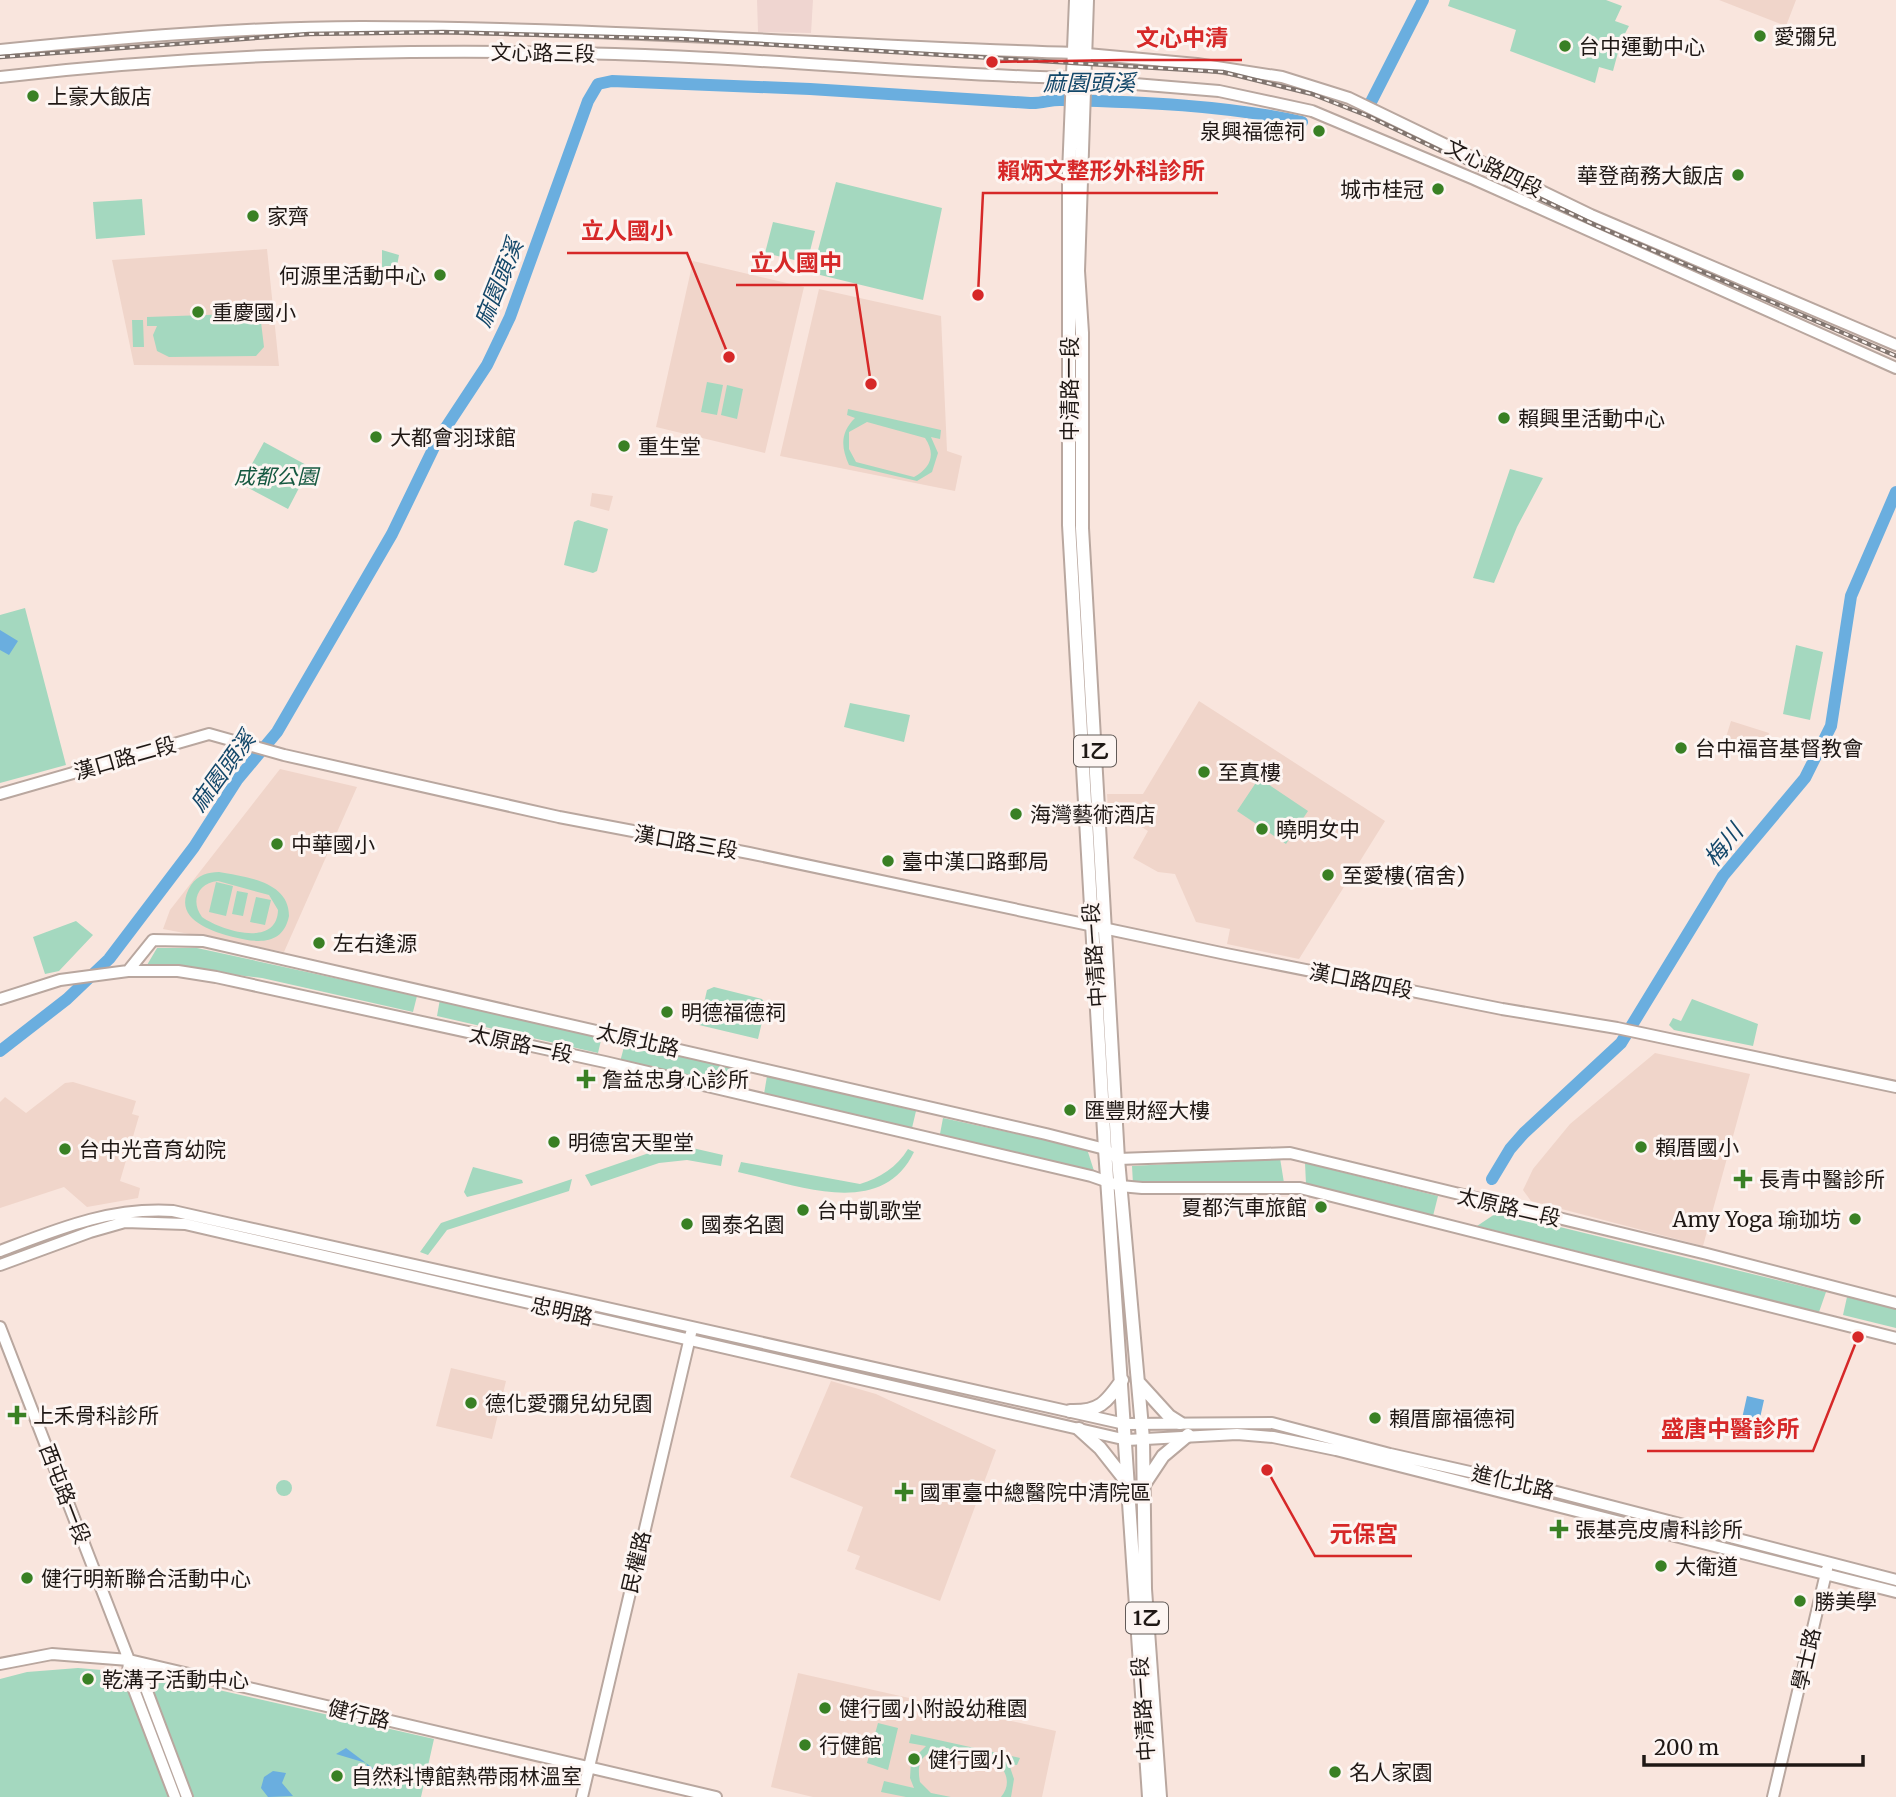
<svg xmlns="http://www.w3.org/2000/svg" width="1896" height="1797" font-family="Merriweather,'Noto Sans TC',serif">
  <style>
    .commercial { fill: #efd5d0 }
    .built { fill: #f0d5ca }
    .green { fill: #a4d8bf; fill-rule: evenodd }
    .water { fill: #6aaedf }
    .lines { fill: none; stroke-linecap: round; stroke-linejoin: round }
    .river { stroke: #6aaedf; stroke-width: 12 }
    .secondary-casing { stroke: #b9a79f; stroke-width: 14 }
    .primary-casing { stroke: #b9a79f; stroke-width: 16 }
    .secondary { stroke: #fff; stroke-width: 10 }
    .primary { stroke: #fff; stroke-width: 12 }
    .rail-casing { stroke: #81756f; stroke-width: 4.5 }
    .rail { stroke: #fdf5f2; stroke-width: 2; stroke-dasharray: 5; stroke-linecap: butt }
    .poi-dot { fill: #398024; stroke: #fdf5f2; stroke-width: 2.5 }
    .labels { text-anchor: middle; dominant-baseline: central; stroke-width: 6; stroke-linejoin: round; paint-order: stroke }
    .shield { fill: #fdf5f2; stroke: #625a57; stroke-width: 2 }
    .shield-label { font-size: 19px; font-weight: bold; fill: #1f1815 }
    .poi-label { font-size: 21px; fill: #1f1815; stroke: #fdf5f2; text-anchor: start }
    .street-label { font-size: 21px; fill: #1f1815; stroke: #fdf5f2 }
    .park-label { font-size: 21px; font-style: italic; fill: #165941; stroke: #fdf5f2 }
    .water-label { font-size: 23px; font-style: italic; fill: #134769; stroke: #fdf5f2 }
    .leader { fill: none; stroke: #d62828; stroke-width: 2.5 }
    .callout-dot { fill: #d62828; stroke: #fdf5f2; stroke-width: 2.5 }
    .callout-label { font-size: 23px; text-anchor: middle; font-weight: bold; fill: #d62828; stroke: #fdf5f2; stroke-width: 6; stroke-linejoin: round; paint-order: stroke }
  </style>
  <rect width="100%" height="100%" fill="#f9e5dd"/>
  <path class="commercial" d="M757 0H813L811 33 758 32Z"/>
  <path class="built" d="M1719 0H1796L1786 26Z
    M267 249 279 366 134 365 112 260Z
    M693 261 804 287 765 453 656 427Z
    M819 289 941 316 947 451 962 456 955 491 780 456Z
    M592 493 613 496 609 511 590 506Z
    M1199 701 1385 821 1299 959 1227 944 1230 929 1196 922 1175 874 1158 872 1133 858 1148 831 1137 824 1109 826 1107 794H1143Z
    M1731 721 1769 733 1761 759 1723 747Z
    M280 769 357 787 284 952 163 929 170 910Z
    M1655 1053 1750 1074 1703 1246 1531 1201 1523 1190 1533 1169 1570 1124Z
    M73 1082 136 1101 132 1114 139 1116 120 1181 140 1188 138 1198 87 1207 64 1187 0 1208V1102L5 1097 26 1113 65 1083Z
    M451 1368 506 1381 492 1439 436 1426Z
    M831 1381 876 1394 996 1450 940 1601 855 1569 860 1556 847 1551 863 1507 790 1477Z
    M798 1673 1056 1731 1042 1797H813L771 1787Z"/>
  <path class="green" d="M1450 0H1606L1622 6 1615 21 1629 26 1621 41 1613 71 1599 67 1595 83 1510 51 1516 30 1448 6Z
    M836 182 942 208 923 300 812 273Z
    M142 199 145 235 96 239 93 202Z
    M773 222 815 231 807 263 765 253Z
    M382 250 399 255 394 282 382 280Z
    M267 313V321L261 322 264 347 256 356 169 357 157 351 153 335 157 326H147V317Z
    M132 320H143L144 347H133Z
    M707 382 723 385 717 415 701 412Z
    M727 385 743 389 737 419 721 415Z
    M848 409 941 430 940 439 931 437 938 453 932 472 917 481 849 465C841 447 840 433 855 418L847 415ZM867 422 925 438C936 454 931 468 914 477L856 462 849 449V432Z
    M264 442 310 467 288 509 241 484Z
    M1510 469 1543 478 1517 527 1494 583 1473 578Z
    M578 520 608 529 597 571 593 573 564 565 574 522Z
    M25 608 66 765 0 783V615Z
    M1796 645 1823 652 1810 720 1783 714Z
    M850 703 910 715 904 742 844 727Z
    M1259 778 1308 811 1286 844 1237 811Z
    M219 872C246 877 289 881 289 916 283 946 257 943 233 937 210 931 170 918 191 885 198 875 208 872 219 872ZM218 881 269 895 278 910C277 948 222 931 202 917 190 901 198 883 218 881Z
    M216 882 233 886 226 916 209 912Z
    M237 891 248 893 243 916 232 914Z
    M256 897 271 900 265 925 250 922Z
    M76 921 93 935 59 971 45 974 33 937Z
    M157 948H197L417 996 413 1012 262 978 147 965Z
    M714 987 762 999 766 1005 758 1039 699 1025 707 990Z
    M440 999 602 1036 598 1053 437 1016Z
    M1692 999 1758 1024 1753 1046 1674 1030 1669 1025 1673 1018 1681 1021Z
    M625 1043 748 1069 742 1091 620 1062Z
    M767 1076 916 1111 912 1128 764 1094Z
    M943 1118 1087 1149 1095 1174 940 1134Z
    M688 1147 723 1155 721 1166 687 1160 659 1163 591 1186 585 1175 649 1153Z
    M908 1149 914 1152C881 1221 795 1184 738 1172L741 1162 860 1184C880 1178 897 1167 908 1149Z
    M1280 1158 1284 1183 1133 1184 1132 1166Z
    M1305 1163 1438 1196 1433 1216 1306 1184Z
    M473 1167 522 1180 523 1183 467 1197 464 1192Z
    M572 1179 569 1191 447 1230 428 1255 420 1252 441 1223Z
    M1498 1212 1826 1292 1819 1312 1477 1226Z
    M1847 1297 1896 1309V1328L1843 1315Z
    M276 1488a8 8 0 1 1 16 0a8 8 0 1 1-16 0Z
    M78 1668 149 1674 434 1739 421 1797H0V1679L27 1672Z
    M878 1723 898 1728 888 1770 867 1763Z
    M911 1734 1020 1758 1017 1765 1009 1764 1014 1779 1011 1797H1001C1012 1784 1006 1771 996 1760 970 1754 910 1733 920 1782L931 1793 951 1797H906L881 1792 884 1781 914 1788 910 1778 911 1761 926 1746 909 1743Z"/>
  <path class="water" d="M0 630 18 641 9 655 0 650Z
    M1747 1396 1764 1400 1758 1427 1741 1423Z
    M346 1748 374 1769 373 1778 366 1763 336 1754Z
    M273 1771 286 1773 282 1783 293 1796 268 1797 261 1788 264 1777Z"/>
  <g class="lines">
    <path class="river" d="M1371 102 1423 0
      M0 1051 67 999 109 959 194 847 237 780 277 732 392 534 437 441 487 365 510 317 588 101 598 84 612 81 810 89 1030 103C1042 104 1051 99 1062 100 1142 102 1224 105 1302 122
      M1492 1179 1510 1149 1524 1133 1621 1043 1723 876 1805 778 1831 726 1851 596 1896 492"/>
    <defs>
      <path id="secondary" d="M0 50C120 38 241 27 362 27 600 27 837 46 1075 53
        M1087 54 1197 64 1282 77 1349 98 1591 215 1896 345
        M0 77C205 53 409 48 615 54 768 58 921 75 1074 78
        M1086 80 1219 91 1312 111 1474 179 1896 368
        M0 794 209 734 284 755 559 817 749 853 1226 954 1502 1009 1617 1028 1896 1087
        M128 971 153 940 203 941 1046 1134 1105 1149 1118 1159 1290 1153 1707 1254 1896 1303
        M0 999 60 980 128 971H178L216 977 605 1062 1091 1176 1120 1186 1142 1188H1300L1896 1338
        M0 1251C58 1229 110 1207 173 1211L1125 1424 1272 1423 1390 1454 1545 1489 1896 1580
        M0 1265 90 1232 125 1222 185 1224 1127 1440 1237 1434 1273 1437 1336 1450 1896 1592
        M0 1327 129 1660 139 1670 187 1797
        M129 1660 128 1674 175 1797
        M0 1664 52 1654 129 1660 716 1797
        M582 1797 691 1333
        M1773 1797 1827 1569"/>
      <path id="primary" d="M1076 0 1069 174V525L1105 1149 1149 1797
        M1087 0 1078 271 1082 333V528L1118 1159 1143 1439 1145 1589 1160 1797
        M1139 1383 1169 1416 1180 1423
        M1070 1411C1099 1412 1106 1403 1122 1380
        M1079 1429 1100 1448 1130 1486
        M1145 1483 1163 1456 1188 1435"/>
    </defs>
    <use href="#secondary" class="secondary-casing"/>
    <use href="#primary" class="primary-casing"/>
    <use href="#secondary" class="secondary"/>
    <use href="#primary" class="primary"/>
    <defs>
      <path id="rail" d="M0 57 309 34 443 32 681 39 1223 72 1312 94 1368 116 1595 225 1896 356"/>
    </defs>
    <use href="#rail" class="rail-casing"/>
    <use href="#rail" class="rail"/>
  </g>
  <g class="poi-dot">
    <circle cx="1760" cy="36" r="7"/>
    <circle cx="1565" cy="46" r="7"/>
    <circle cx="33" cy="96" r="7"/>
    <circle cx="1319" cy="131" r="7"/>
    <circle cx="1738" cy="175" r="7"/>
    <circle cx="1438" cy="189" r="7"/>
    <circle cx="253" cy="216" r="7"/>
    <circle cx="440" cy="275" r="7"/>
    <circle cx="198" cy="312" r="7"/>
    <circle cx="1504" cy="418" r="7"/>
    <circle cx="376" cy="437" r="7"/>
    <circle cx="624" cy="446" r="7"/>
    <circle cx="1681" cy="748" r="7"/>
    <circle cx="1204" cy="772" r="7"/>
    <circle cx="1016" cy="814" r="7"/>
    <circle cx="1262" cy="829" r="7"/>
    <circle cx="277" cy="844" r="7"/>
    <circle cx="888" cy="861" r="7"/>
    <circle cx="1328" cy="875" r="7"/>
    <circle cx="319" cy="943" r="7"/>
    <circle cx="667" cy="1012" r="7"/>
    <path d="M582.5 1068.5h7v7h7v7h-7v7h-7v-7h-7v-7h7z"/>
    <circle cx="1070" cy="1110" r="7"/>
    <circle cx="554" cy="1142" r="7"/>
    <circle cx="1641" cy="1147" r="7"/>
    <circle cx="65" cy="1149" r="7"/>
    <path d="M1739.5 1168.5h7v7h7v7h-7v7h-7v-7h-7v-7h7z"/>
    <circle cx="1321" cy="1207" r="7"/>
    <circle cx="803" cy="1210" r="7"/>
    <circle cx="1855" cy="1219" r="7"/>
    <circle cx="687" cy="1224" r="7"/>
    <circle cx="471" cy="1403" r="7"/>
    <path d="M13.5 1404.5h7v7h7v7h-7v7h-7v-7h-7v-7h7z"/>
    <circle cx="1375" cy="1418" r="7"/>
    <path d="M900.5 1481.5h7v7h7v7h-7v7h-7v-7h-7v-7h7z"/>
    <path d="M1555.5 1518.5h7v7h7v7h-7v7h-7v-7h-7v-7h7z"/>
    <circle cx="1661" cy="1566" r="7"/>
    <circle cx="27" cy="1578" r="7"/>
    <circle cx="1800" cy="1601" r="7"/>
    <circle cx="88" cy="1679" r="7"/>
    <circle cx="825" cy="1708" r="7"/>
    <circle cx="805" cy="1745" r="7"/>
    <circle cx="914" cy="1759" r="7"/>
    <circle cx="1335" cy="1772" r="7"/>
    <circle cx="337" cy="1776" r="7"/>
  </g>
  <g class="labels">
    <g class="shield">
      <rect x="1074" y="735.5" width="42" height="31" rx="5"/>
      <rect x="1126" y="1602.5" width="42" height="31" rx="5"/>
    </g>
    <g class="shield-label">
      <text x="1095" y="751">1乙</text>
      <text x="1147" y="1618">1乙</text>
    </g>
    <g class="poi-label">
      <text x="1774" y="36">愛彌兒</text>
      <text x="1579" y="46">台中運動中心</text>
      <text x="47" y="96">上豪大飯店</text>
      <text x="1305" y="131" text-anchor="end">泉興福德祠</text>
      <text x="1724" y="175" text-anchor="end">華登商務大飯店</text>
      <text x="1424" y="189" text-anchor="end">城市桂冠</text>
      <text x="267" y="216">家齊</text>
      <text x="426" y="275" text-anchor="end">何源里活動中心</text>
      <text x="212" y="312">重慶國小</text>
      <text x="1518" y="418">賴興里活動中心</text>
      <text x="390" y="437">大都會羽球館</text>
      <text x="638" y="446">重生堂</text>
      <text x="1695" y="748">台中福音基督教會</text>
      <text x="1218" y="772">至真樓</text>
      <text x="1030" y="814">海灣藝術酒店</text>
      <text x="1276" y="829">曉明女中</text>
      <text x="291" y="844">中華國小</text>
      <text x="902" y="861">臺中漢口路郵局</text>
      <text x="1342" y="875">至愛樓(宿舍)</text>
      <text x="333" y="943">左右逢源</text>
      <text x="681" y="1012">明德福德祠</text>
      <text x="602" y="1079">詹益忠身心診所</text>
      <text x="1084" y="1110">匯豐財經大樓</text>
      <text x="568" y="1142">明德宮天聖堂</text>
      <text x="1655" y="1147">賴厝國小</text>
      <text x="79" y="1149">台中光音育幼院</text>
      <text x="1759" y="1179">長青中醫診所</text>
      <text x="1307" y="1207" text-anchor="end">夏都汽車旅館</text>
      <text x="817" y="1210">台中凱歌堂</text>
      <text x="1841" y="1219" text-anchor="end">Amy Yoga 瑜珈坊</text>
      <text x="701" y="1224">國泰名園</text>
      <text x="485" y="1403">德化愛彌兒幼兒園</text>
      <text x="33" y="1415">上禾骨科診所</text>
      <text x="1389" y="1418">賴厝廍福德祠</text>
      <text x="920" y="1492">國軍臺中總醫院中清院區</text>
      <text x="1575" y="1529">張基亮皮膚科診所</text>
      <text x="1675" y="1566">大衛道</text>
      <text x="41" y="1578">健行明新聯合活動中心</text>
      <text x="1814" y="1601">勝美學</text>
      <text x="102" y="1679">乾溝子活動中心</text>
      <text x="839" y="1708">健行國小附設幼稚園</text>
      <text x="819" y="1745">行健館</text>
      <text x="928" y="1759">健行國小</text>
      <text x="1349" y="1772">名人家園</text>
      <text x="351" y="1776">自然科博館熱帶雨林溫室</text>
    </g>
    <g class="street-label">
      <text transform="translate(543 53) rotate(1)">文心路三段</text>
      <text transform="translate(1494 168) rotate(26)">文心路四段</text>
      <text transform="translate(1069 389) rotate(-90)">中清路一段</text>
      <text transform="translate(125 758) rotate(-16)">漢口路二段</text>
      <text transform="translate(686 842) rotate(10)">漢口路三段</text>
      <text transform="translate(1094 955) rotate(-94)">中清路一段</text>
      <text transform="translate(1361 981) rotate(11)">漢口路四段</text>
      <text transform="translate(638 1040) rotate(13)">太原北路</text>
      <text transform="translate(521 1044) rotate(12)">太原路一段</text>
      <text transform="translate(1509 1207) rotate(13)">太原路二段</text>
      <text transform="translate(562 1311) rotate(13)">忠明路</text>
      <text transform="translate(1513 1482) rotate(13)">進化北路</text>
      <text transform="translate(65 1494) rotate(69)">西屯路一段</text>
      <text transform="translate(636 1562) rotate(-77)">民權路</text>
      <text transform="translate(1806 1659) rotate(-77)">學士路</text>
      <text transform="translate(1143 1709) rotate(-94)">中清路一段</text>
      <text transform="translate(359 1714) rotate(13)">健行路</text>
    </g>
    <g class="park-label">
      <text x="276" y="476">成都公園</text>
    </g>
    <g class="water-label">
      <text x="1089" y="82">麻園頭溪</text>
      <text transform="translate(498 283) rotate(-68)">麻園頭溪</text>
      <text transform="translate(222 771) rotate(-54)">麻園頭溪</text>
      <text transform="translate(1723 845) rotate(-51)">梅川</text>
    </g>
  </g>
  <path class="leader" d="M992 62L1122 60H1242M978 295L983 193H1218M729 357L687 253H567M871 384L856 285H736M1858 1337L1813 1451H1647M1267 1470L1315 1556H1412"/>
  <g class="callout-dot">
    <circle cx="992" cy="62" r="7"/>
    <circle cx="978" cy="295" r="7"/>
    <circle cx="729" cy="357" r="7"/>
    <circle cx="871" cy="384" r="7"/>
    <circle cx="1858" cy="1337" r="7"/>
    <circle cx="1267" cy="1470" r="7"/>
  </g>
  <g class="callout-label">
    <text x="1182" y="46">文心中清</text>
    <text x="1101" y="179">賴炳文整形外科診所</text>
    <text x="627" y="239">立人國小</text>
    <text x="796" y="271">立人國中</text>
    <text x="1730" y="1437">盛唐中醫診所</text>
    <text x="1364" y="1542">元保宮</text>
  </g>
  <path d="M1644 1755v10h219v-10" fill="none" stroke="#1f1815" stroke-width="3.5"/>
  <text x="1654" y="1755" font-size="21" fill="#1f1815" stroke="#fdf5f2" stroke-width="5" paint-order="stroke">200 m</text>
</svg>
